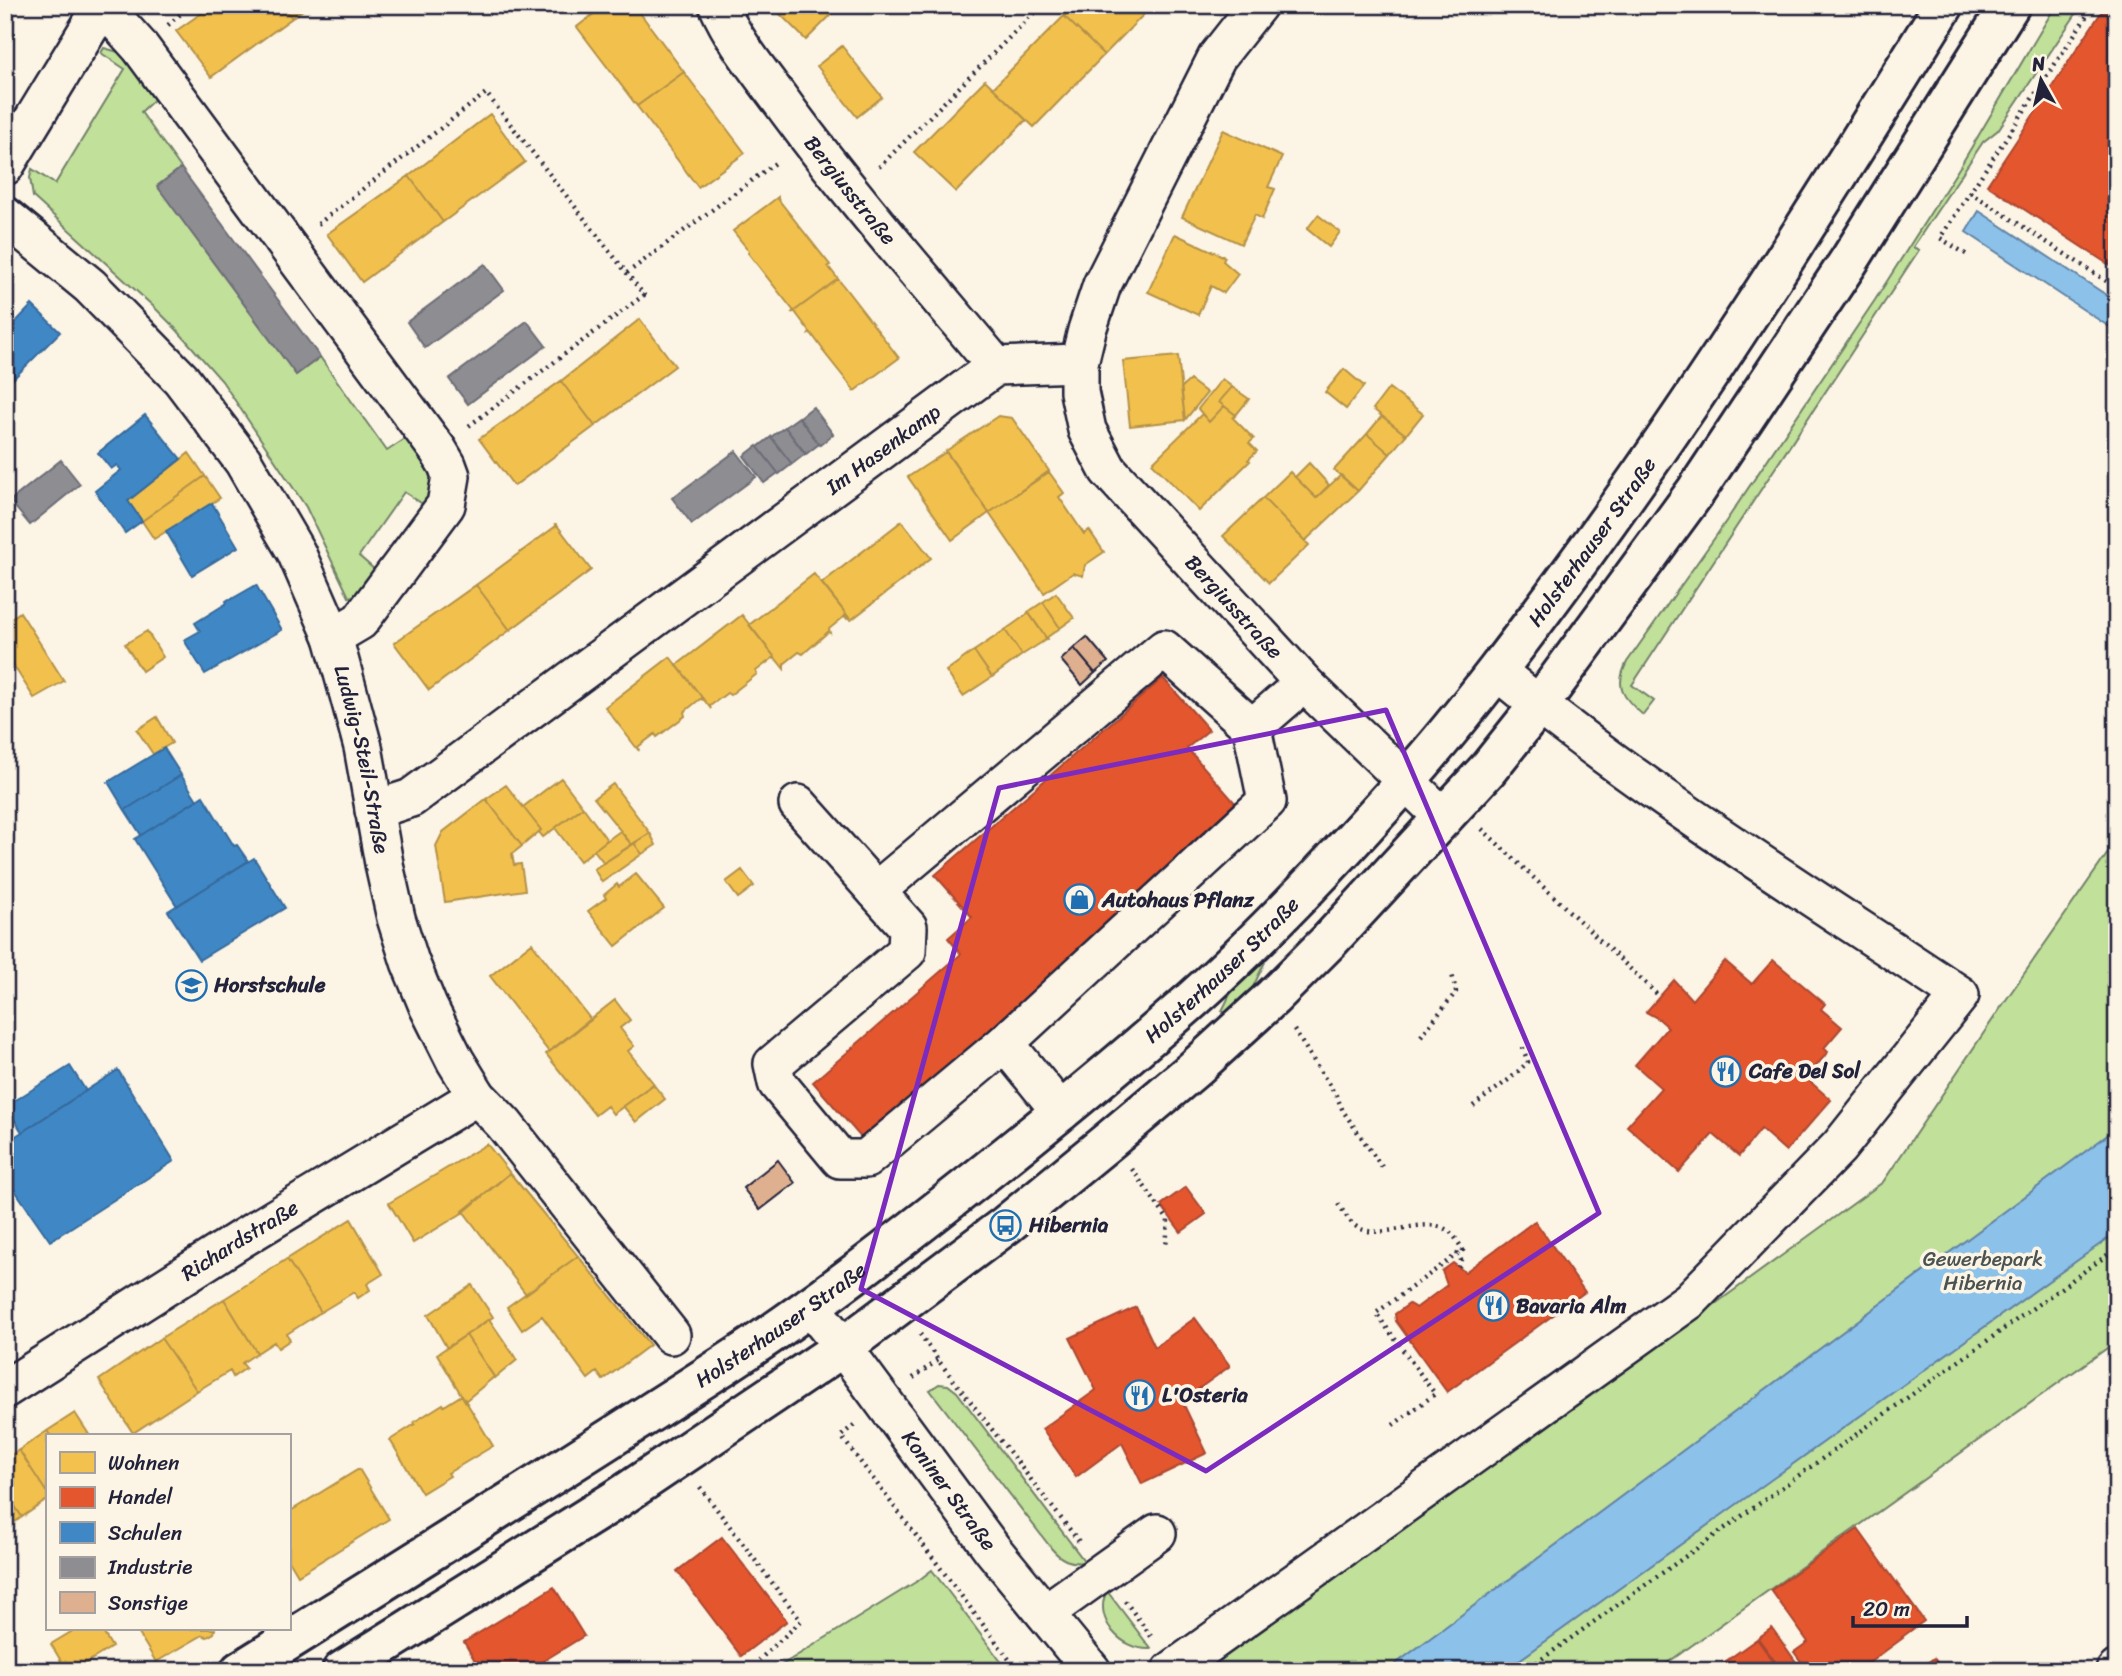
<svg xmlns="http://www.w3.org/2000/svg" width="2122" height="1676" font-family="Sriracha,sans-serif">
  <style>
    .green { fill: #c1e099; stroke: #72816a; stroke-width: 2 }
    .water { fill: #8cc2ea; stroke: #6282a4; stroke-width: 2 }
    .homes { fill: #f2c14e; stroke: #b49148; stroke-width: 2 }
    .shops { fill: #e4572e; stroke: #aa4732; stroke-width: 2 }
    .schools { fill: #3f88c5; stroke: #36699c; stroke-width: 2 }
    .industry { fill: #8d8d92; stroke: #6d6d78; stroke-width: 2 }
    .building { fill: #dfb090; stroke: #22223b; stroke-width: 2 }
    .lines { fill: none; stroke-linecap: round; stroke-linejoin: round }
    .minor-casing { stroke: #22223b; stroke-width: 42 }
    .major-casing { stroke: #22223b; stroke-width: 44 }
    .path { stroke: #22223b; stroke-width: 4.5; stroke-dasharray: 2 5; stroke-linecap: butt }
    .minor { stroke: #fcf5e5; stroke-width: 37 }
    .major { stroke: #fcf5e5; stroke-width: 38 }
    .marked { fill: none; stroke: #7b2cbf; stroke-width: 5; stroke-linejoin: round }
    .labels { text-anchor: middle; dominant-baseline: central; stroke-width: 7; stroke-linejoin: round; paint-order: stroke }
    .street-label { font-size: 21px; fill: #22223b; stroke: #fcf5e5 }
    .poi-label { font-size: 21px; font-weight: bold; fill: #22223b; stroke: #fcf5e5; text-anchor: start }
    .park-label { font-size: 21px; fill: #4a5252; stroke: #fcf5e5 }
  </style>
  <rect width="100%" height="100%" fill="#fcf5e5"/>
  <filter id="ink" filterUnits="userSpaceOnUse"><feTurbulence type="fractalNoise" baseFrequency=".0143" numOctaves="2"/><feDisplacementMap in="SourceGraphic" scale="14" xChannelSelector="R" yChannelSelector="G"/><feConvolveMatrix kernelMatrix="1 2 1 2 8 2 1 2 1" color-interpolation-filters="sRGB"/></filter>
  <g filter="url(#ink)">
    <path class="green" d="M2056 5H2082L1998 130 1983 142 1913 247 1919 250 1632 685 1654 701 1643 715C1623 698 1614 687 1627 662L1716 536 1875 300 1961 165Z
      M104 48 122 53 159 95 141 112 181 168 158 186 297 374 320 357 387 451 411 435 434 467 429 508 404 492 359 556 383 577 364 593 349 597 306 507 222 381 177 330 154 307 33 197 30 178 32 169 55 184 125 69 101 53Z
      M2117 840V1341L1656 1671H1197L1711 1307 1883 1182 2010 994Z
      M1262 960 1265 962 1252 989 1225 1013 1222 1011 1235 984Z
      M939 1384 948 1385 957 1392 1085 1562C1070 1564 1061 1560 1051 1548L930 1390Z
      M932 1570 1008 1671H772L919 1580Z
      M1107 1591 1151 1649C1122 1651 1092 1619 1107 1591Z"/>
    <path class="water" d="M1979 211 2117 302V332L1966 232Z
      M2117 1128V1232L1504 1671H1386Z"/>
    <path class="homes" d="M213 5H282L292 18 211 77 176 31Z
      M282 5H309L292 18Z
      M605 5H634L684 72 637 106 577 27Z
      M771 5H841L806 40Z
      M1074 5H1153L1104 55 1064 16Z
      M1064 16 1104 55 1034 127 993 88Z
      M842 46 882 97 857 117 817 66Z
      M684 72 745 153 698 187 637 106Z
      M985 80 1026 120 956 192 914 152Z
      M490 114 525 162 443 222 409 176Z
      M1223 130 1282 157 1268 187 1275 189 1262 219 1255 215 1241 244 1182 217Z
      M409 176 443 222 362 282 327 234Z
      M778 197V199L830 265 828 266 838 279 793 312V310L748 253 749 251 733 231Z
      M1318 215 1340 232 1329 247 1307 229Z
      M1175 234 1225 257 1223 261 1238 274 1224 293 1211 286 1198 315 1148 292Z
      M838 279 899 358 853 392 854 390 823 351H824L811 333 809 334 810 332 795 312H793Z
      M640 319 675 366 595 426 561 381Z
      M1178 356 1185 420 1130 426 1123 361Z
      M1344 369 1364 386 1346 409 1325 392Z
      M1222 379 1232 387 1219 402 1224 406 1209 422 1198 409Z
      M1190 380 1207 393 1185 420 1181 388Z
      M561 381 595 426 514 486 479 439Z
      M1232 387 1249 399 1236 415 1219 402Z
      M1389 388 1423 414 1406 435 1373 409Z
      M1224 406 1236 415 1233 418 1254 439 1249 443 1257 451 1248 460 1250 461 1199 511 1152 463 1202 414 1209 422Z
      M998 416 1012 418 1049 471 989 513 946 451Z
      M1382 416 1406 435 1390 454 1367 434Z
      M1367 434 1390 454 1358 491 1334 470Z
      M946 452 989 513 952 540 908 477Z
      M189 453 205 476 142 521 128 501Z
      M1309 463 1329 485 1316 498 1295 477Z
      M1049 472 1064 493 1059 497 1084 534 1089 530 1104 552 1085 565 1083 576 1073 573 1044 593 989 513Z
      M1290 472 1316 498 1341 475 1358 491 1305 541 1263 498Z
      M205 476 220 498 154 539 142 521Z
      M1263 498 1309 545 1269 583 1223 536Z
      M902 521 931 558 851 620 822 583Z
      M555 524H556L591 570 510 630 476 585 556 526Z
      M814 574 849 618 847 619 845 616 829 629 830 633 828 632 803 654 799 652 784 664V669L749 625Z
      M476 585 510 630 429 690 394 643Z
      M1056 593 1074 618 1060 628 1043 602Z
      M1043 602 1060 628 1046 638 1028 612Z
      M20 612 64 681 34 698 5 652V623Z
      M1029 613 1047 639 1022 655 1005 630Z
      M742 615 777 660 773 658 756 671 757 674 730 695 727 693 710 706 711 709 677 665Z
      M1005 630 1022 655 992 677 974 651Z
      M147 631 163 657 142 671 125 644Z
      M974 651 992 677 963 696 946 671Z
      M670 657 704 700 700 699 684 712 685 716 657 737 655 734 638 747 639 751 605 707Z
      M157 717 172 743 153 754 137 730Z
      M561 778 583 807 543 837 539 832 541 830 523 807Z
      M613 784 650 833 632 845 594 798Z
      M506 785 541 830 522 846 486 799Z
      M486 799 522 846 512 854 514 865 521 864 525 890 445 902 436 846 443 832Z
      M583 807 607 840 580 861 555 828Z
      M620 831 632 845 604 863 594 850Z
      M650 833 656 845 642 854 634 843Z
      M634 843 642 854 602 882 594 869Z
      M742 870 754 886 738 898 726 882Z
      M636 874 664 908 616 946 588 911 606 898 604 895 617 884 619 887Z
      M532 943 591 1020 549 1052 490 976Z
      M615 1000 630 1020 620 1028 634 1046 628 1051 654 1084 613 1114 607 1106 595 1115 546 1054Z
      M653 1084 665 1099 636 1122 623 1106Z
      M487 1144 510 1173 464 1212 413 1243 389 1203Z
      M510 1173 578 1256 526 1294 463 1211Z
      M351 1219 383 1274 367 1284 370 1290 358 1298 354 1292 321 1312 287 1259Z
      M578 1256 650 1345 603 1380 597 1372 588 1379 542 1316 522 1330 507 1307Z
      M287 1259 321 1312 287 1334 290 1340 278 1348 274 1342 257 1353 224 1299Z
      M472 1285 493 1317 447 1348 428 1315Z
      M224 1299 257 1353 242 1363 246 1368 233 1377 230 1371 197 1391 161 1338Z
      M489 1319 517 1360 495 1378 466 1335Z
      M466 1335 494 1377 465 1401 437 1354Z
      M161 1338 197 1391 133 1433 99 1380Z
      M462 1395 493 1446 448 1473 450 1476 422 1493 390 1440 415 1424 414 1422 443 1404 444 1406Z
      M75 1413 90 1436H51L47 1431Z
      M47 1431 51 1436H47V1493L19 1450Z
      M19 1450 47 1493V1500L22 1517 5 1491V1459Z
      M359 1469 389 1519 298 1575 289 1560V1512Z
      M5 1491 22 1517 5 1529Z
      M76 1629H101L112 1647 73 1671H67L51 1644Z
      M136 1629H215L214 1633 207 1637 203 1635 156 1662Z"/>
    <path class="shops" d="M2106 5H2117V270L1987 185Z
      M1163 678 1209 730 1187 748 1243 812 864 1141 813 1082 961 954 948 938 972 917 935 875Z
      M1773 960 1825 1004 1821 1009 1842 1027 1824 1048 1828 1052 1806 1078 1831 1100 1786 1151 1761 1129 1739 1156 1713 1134 1679 1172 1627 1126 1661 1088 1635 1065 1668 1027 1659 1019 1646 1012 1674 980 1692 1000 1725 961 1752 984Z
      M1186 1187 1206 1214 1181 1232 1161 1205Z
      M1535 1221 1585 1292 1447 1392 1396 1321 1395 1314 1409 1304 1416 1308 1447 1285 1442 1271 1453 1263 1465 1272Z
      M1136 1307 1155 1347 1195 1318 1230 1366 1182 1401 1207 1453 1142 1484 1122 1443 1076 1477 1042 1429 1096 1390 1070 1338Z
      M1858 1529 1924 1621 1902 1637 1903 1638 1858 1671H1808L1794 1652 1808 1642 1771 1590Z
      M722 1537 787 1621 741 1656 677 1571Z
      M554 1587 584 1636 527 1671H481L464 1642Z
      M1772 1628 1801 1669 1799 1671H1782L1758 1638Z
      M1757 1639 1780 1671H1712Z
      M1934 1658 1943 1671H1920L1919 1669Z"/>
    <path class="schools" d="M32 305 60 332 5 387V322L11 327Z
      M145 415 181 459 128 501 142 521 125 533 95 491 121 470 117 465 111 469 98 453Z
      M212 503 238 547 192 575 166 531Z
      M256 585 282 630 205 674 184 640 200 631 195 623 227 603 226 601 229 599 230 600Z
      M164 748 181 775 125 810 108 782Z
      M181 775 197 800 141 835 125 810Z
      M203 796 234 846 237 845 248 861 177 906 135 839Z
      M254 858 285 908 199 960 168 911Z
      M70 1066 86 1091 22 1132 6 1106Z
      M118 1070 174 1161 50 1241 5 1176V1143Z"/>
    <path class="industry" d="M181 168 320 357 296 375 157 186Z
      M485 264 504 290 425 348 407 322Z
      M527 321 546 346 468 404 449 379Z
      M813 407 833 434 820 445 799 418Z
      M799 417 819 444 806 454 785 427Z
      M785 427 805 454 792 464 771 437Z
      M771 437 792 464 779 474 758 447Z
      M757 446 778 473 764 483 744 456Z
      M736 451 756 477 692 524 672 498Z
      M61 460 80 484 30 525 10 501Z"/>
    <path class="building" d="M1087 637 1108 662 1095 673 1074 648Z
      M1074 648 1095 673 1082 685 1061 660Z
      M778 1160 795 1183 760 1210 743 1188Z"/>
    <g class="lines">
      <defs>
        <g id="minor">
          <path id="s1" d="M718 5C735 44 764 77 789 112 854 200 926 282 996 366"/>
          <path id="s2" d="M1258 5 1217 57 1102 285 1087 330 1079 363V392L1087 430 1108 470 1304 683 1444 818"/>
          <path d="M103 6 140 47 438 450 447 465 451 476 446 505 360 621 333 637"/>
          <path d="M5 166 103 5"/>
          <path id="s3" d="M5 216 90 286 181 379 243 461 296 552 333 637 349 695 363 747 385 869 396 918 410 962 428 1006 455 1060 477 1096 504 1124 671 1335"/>
          <path d="M798 804 908 927 907 951 773 1064 777 1083 840 1159H866L1005 1043 1061 1112"/>
          <path id="s4" d="M374 810 411 798 996 366 1079 363"/>
          <path d="M876 891 1164 649 1252 728 1304 683"/>
          <path d="M1005 1043 1267 801 1252 728"/>
          <path id="s5" d="M810 1306 843 1347 993 1550 1092 1671"/>
          <path id="s6" d="M5 1389 241 1239 477 1096"/>
          <path d="M1045 1613 1157 1533"/>
          <path d="M1171 1671 1690 1300 1839 1147 1960 995C1804 891 1641 791 1497 671"/>
          <path d="M2115 1671 2117 1669"/>
        </g>
        <g id="major">
          <path id="s7" d="M240 1671C402 1570 563 1469 723 1366 811 1309 895 1244 977 1179 1050 1121 1122 1062 1192 1000 1267 933 1337 858 1404 783 1469 710 1527 632 1584 554 1713 377 1829 191 1944 5"/>
          <path d="M342 1671 617 1499 843 1347 1006 1225 1111 1139 1193 1070 1273 997 1329 941 1488 769 1539 705 1696 491 1849 261 2010 5"/>
        </g>
      </defs>
      <use href="#minor" class="minor-casing"/>
      <use href="#major" class="major-casing"/>
      <path class="path" d="M168 25 191 5
        M879 167 1042 5
        M1970 192 2117 288
        M318 224 486 93 644 295 466 428
        M1966 254 1940 238 2094 5
        M627 273 778 161
        M1482 829 1659 996
        M1294 1030 1337 1097 1343 1111 1384 1170
        M1421 1036 1456 992 1452 974
        M1473 1106 1511 1078 1528 1062 1522 1046
        M1132 1169 1168 1220 1166 1248
        M1338 1204C1343 1210 1348 1220 1354 1225 1379 1245 1425 1212 1450 1232 1455 1236 1459 1244 1463 1250L1376 1313 1435 1394 1393 1425
        M1457 1253 1461 1260 1459 1267
        M920 1334 938 1360 1081 1544
        M913 1378 938 1360
        M854 1425 841 1436 1018 1671
        M700 1487 801 1621 759 1660
        M1125 1601 1153 1639
        M1525 1671 2117 1248"/>
      <use href="#minor" class="minor"/>
      <use href="#major" class="major"/>
    </g>
  </g>
  <path class="marked" d="M1386 710 1599 1213 1206 1471 861 1289 999 788Z"/>
  <defs>
    <symbol id="shop-ring" viewBox="-11 -11 22 22"><circle r="9.5" fill="#fcf5e5" stroke="#1f6fb2" stroke-width="1.5"/><path d="M-5-2.5h2.3a2.7 3.5 0 0 1 5.4 0H5L5.5 6h-11ZM-1.5-2.5h3a1.5 2.3 0 0 0-3 0Z" fill="#1f6fb2"/></symbol>
    <symbol id="school-ring" viewBox="-11 -11 22 22"><circle r="9.5" fill="#fcf5e5" stroke="#1f6fb2" stroke-width="1.5"/><path d="M0-5L7-2L0 1L-7-2ZM-4 1L0 2.5L4 1V4Q0 6-4 4Z" fill="#1f6fb2"/></symbol>
    <symbol id="restaurant-ring" viewBox="-11 -11 22 22"><circle r="9.5" fill="#fcf5e5" stroke="#1f6fb2" stroke-width="1.5"/><path d="M-5-6h1v4h1v-4h1v4h1v-4h1v5L-1.5 .5V6h-2V.5L-5-1ZM5-6V6H3V1.5H1.5Q1.5-4 5-6Z" fill="#1f6fb2"/></symbol>
    <symbol id="bus-ring" viewBox="-11 -11 22 22"><circle r="9.5" fill="#fcf5e5" stroke="#1f6fb2" stroke-width="1.5"/><path d="M-5-6H5V4H4V6H2V4H-2V6H-4V4H-5ZM-3.5-4V0h7V-4ZM-3.5 1.2v1.5H-2V1.2ZM2 1.2v1.5H3.5V1.2Z" fill="#1f6fb2"/></symbol>
  </defs>
  <g fill-rule="evenodd">
    <use href="#shop-ring" x="1062" y="882" width="35" height="35"/>
    <use href="#school-ring" x="174" y="968" width="35" height="35"/>
    <use href="#restaurant-ring" x="1708" y="1054" width="35" height="35"/>
    <use href="#bus-ring" x="988" y="1208" width="35" height="35"/>
    <use href="#restaurant-ring" x="1476" y="1288" width="35" height="35"/>
    <use href="#restaurant-ring" x="1122" y="1378" width="35" height="35"/>
  </g>
  <g class="labels">
    <g class="street-label">
      <text stroke="none"><textPath href="#s1" startOffset="228">Bergiusstraße</textPath></text>
      <text stroke="none"><textPath href="#s4" startOffset="626">Im Hasenkamp</textPath></text>
      <text stroke="none"><textPath href="#s7" startOffset="1776">Holsterhauser Straße</textPath></text>
      <text stroke="none"><textPath href="#s2" startOffset="702">Bergiusstraße</textPath></text>
      <text stroke="none"><textPath href="#s3" startOffset="667">Ludwig-Steil-Straße</textPath></text>
      <text stroke="none"><textPath href="#s7" startOffset="1209">Holsterhauser Straße</textPath></text>
      <text stroke="none"><textPath href="#s6" startOffset="278">Richardstraße</textPath></text>
      <text stroke="none"><textPath href="#s7" startOffset="642">Holsterhauser Straße</textPath></text>
      <text stroke="none"><textPath href="#s5" startOffset="231">Koniner Straße</textPath></text>
    </g>
    <g class="poi-label">
      <text x="1102" y="900">Autohaus Pflanz</text>
      <text x="214" y="985">Horstschule</text>
      <text x="1749" y="1071">Cafe Del Sol</text>
      <text x="1029" y="1225">Hibernia</text>
      <text x="1516" y="1306">Bavaria Alm</text>
      <text x="1162" y="1395">L'Osteria</text>
    </g>
    <g class="park-label">
      <text x="1983" y="1259">Gewerbepark<tspan x="1983" dy="24">Hibernia</tspan></text>
    </g>
  </g>
  <rect width="2122" height="1676" fill="none" stroke="#fcf5e5" stroke-width="28"/>
  <rect x="14" y="14" width="2094" height="1648" fill="none" stroke="#22223b" stroke-width="2.5" filter="url(#ink)"/>
  <rect x="46" y="1434" width="245" height="196" fill="#fcf5e5" stroke="#a5a1a1" stroke-width="2"/>
  <rect x="60" y="1452" width="35" height="21" fill="#f2c14e" stroke="#a5a1a1" stroke-width="2"/>
  <text x="108" y="1470" font-size="21" fill="#22223b">Wohnen</text>
  <rect x="60" y="1487" width="35" height="21" fill="#e4572e" stroke="#a5a1a1" stroke-width="2"/>
  <text x="108" y="1504" font-size="21" fill="#22223b">Handel</text>
  <rect x="60" y="1522" width="35" height="21" fill="#3f88c5" stroke="#a5a1a1" stroke-width="2"/>
  <text x="108" y="1540" font-size="21" fill="#22223b">Schulen</text>
  <rect x="60" y="1557" width="35" height="21" fill="#8d8d92" stroke="#a5a1a1" stroke-width="2"/>
  <text x="108" y="1574" font-size="21" fill="#22223b">Industrie</text>
  <rect x="60" y="1592" width="35" height="21" fill="#dfb090" stroke="#a5a1a1" stroke-width="2"/>
  <text x="108" y="1610" font-size="21" fill="#22223b">Sonstige</text>
  <g transform="translate(2041 80) rotate(352)" stroke="#fcf5e5" stroke-width="5" paint-order="stroke">
  <path d="M0-5L12 26L0 18L-12 26Z" fill="#22223b"/>
  <text y="-10" font-size="19" font-weight="bold" text-anchor="middle" fill="#22223b">N</text>
  </g>
  <path d="M1853 1616v10h114v-10" fill="none" stroke="#22223b" stroke-width="3.5"/>
  <text x="1863" y="1616" font-size="21" fill="#22223b" stroke="#fcf5e5" stroke-width="5" paint-order="stroke">20 m</text>
</svg>
